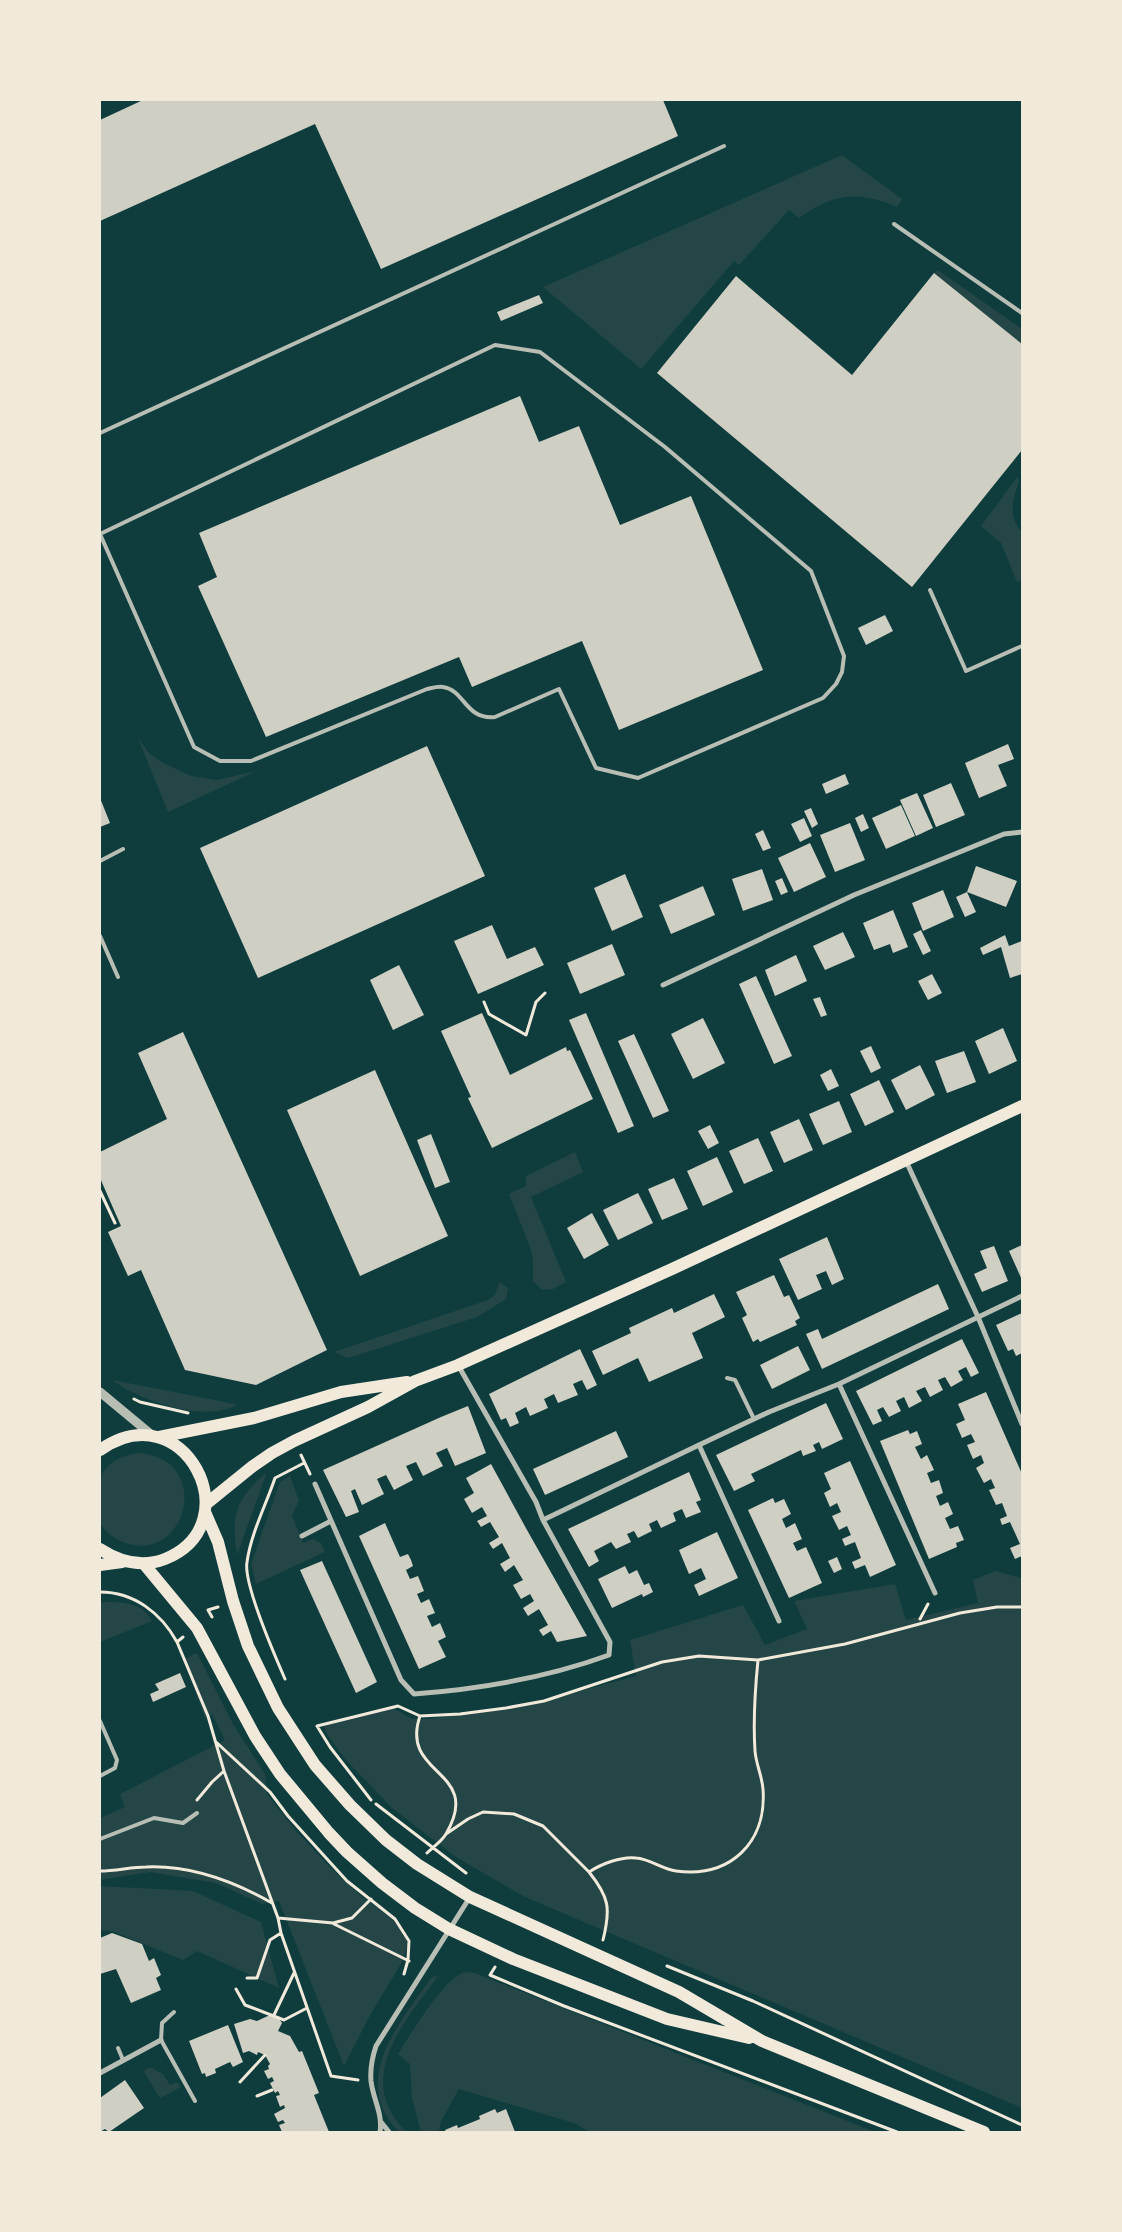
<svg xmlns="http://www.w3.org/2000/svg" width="1122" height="2232" font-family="Overpass,sans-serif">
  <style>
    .green { fill: #244646 }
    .building { fill: #cfcfc3 }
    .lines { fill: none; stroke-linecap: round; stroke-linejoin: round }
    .path { stroke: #f1e9da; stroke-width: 3 }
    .service { stroke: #b8beb3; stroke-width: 4 }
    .minor { stroke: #b8beb3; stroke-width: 5 }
    .tertiary { stroke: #b8beb3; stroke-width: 9 }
    .primary { stroke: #f1e9da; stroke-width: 12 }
  </style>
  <rect width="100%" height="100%" fill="#0f3d3e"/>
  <path class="green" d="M842 155 902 199 897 207C858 190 833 194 799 218L789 210 739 265 734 261 641 369 543 287Z
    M938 270 1022 329V344L934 273Z
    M1018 476 1019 481C1013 500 1007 516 1022 532V580L1017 582 1001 543 981 526Z
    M138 738 149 753 163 763 191 776 217 780 256 771 168 812Z
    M575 1152 583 1172 531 1197 566 1282 553 1289 542 1290 533 1281V1260L530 1247 509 1194 526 1186V1176Z
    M499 1282 508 1288 506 1299 477 1317 348 1358 334 1352 488 1300 495 1295Z
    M112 1380 220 1401 237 1405C203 1423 141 1401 112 1380Z
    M139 1453C215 1459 186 1567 123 1542 115 1539 103 1531 100 1522 97 1512 100 1488 100 1476 109 1461 123 1455 139 1453Z
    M267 1472 237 1555C231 1514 235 1500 267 1472Z
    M290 1476 299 1501 292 1515 303 1543 313 1539 321 1543 325 1552 256 1584 251 1564 280 1482Z
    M995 1571 1022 1578V2108L525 1897 456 1857 392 1808 345 1759 327 1734 324 1726 390 1706 412 1719H428L534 1703 636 1676 630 1640 743 1605 765 1645 807 1629 794 1601 895 1584 906 1620 978 1603 973 1580Z
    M100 1602C120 1602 142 1601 152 1621L100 1642Z
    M197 1653 234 1726 265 1774 267 1794 296 1831 338 1875 361 1896 401 1925 405 1934 407 1947 402 1962 369 2017 344 2066 279 1901 262 1904 216 1883 150 1872 100 1880V1818L125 1807 120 1794 225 1740 212 1714 205 1718 184 1659Z
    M100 1886 193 1891 261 1922 279 1988 197 1951 183 1960 112 1931 100 1930Z
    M465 1972 475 1973 875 2132H590L574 2123 459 2089 441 2121 439 2132H421L412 2098 410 2064 398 2054C411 2034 444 1977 465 1972Z
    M438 1976C404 2023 353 2078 406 2132H399C348 2080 401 2021 432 1977Z
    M152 2068 163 2074 170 2085 177 2082 181 2087 160 2098 144 2072 146 2069Z"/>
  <path class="building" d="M143 100H663L678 136 381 269 315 124 100 221V120Z
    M934 273 1022 344V450L912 587 657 373 736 276 852 375Z
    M539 295 543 303 501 321 497 312Z
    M520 396 539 442 579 426 620 525 691 496 763 670 619 730 582 641 472 687 459 657 266 737 198 586 217 577 199 533Z
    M885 615 893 631 866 645 858 628Z
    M1008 744 1014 759 998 765 1007 786 979 798 965 763Z
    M427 746 485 876 258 978 200 848Z
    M845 774 849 784 826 794 822 784Z
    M951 783 965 815 936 827 923 795Z
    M917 793 933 828 916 836 900 800Z
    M100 798 110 823 100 827Z
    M901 805 915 836 886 849 872 818Z
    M811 808 818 824 812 828 804 811Z
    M863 814 869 828 861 832 855 818Z
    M804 818 812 836 800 842 791 824Z
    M850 823 865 860 835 872 820 835Z
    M763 830 771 848 763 851 755 834Z
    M810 843 826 877 794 892 778 858Z
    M976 866 1017 881 1006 907 967 892 976 912 965 917 956 897 967 892Z
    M762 869 773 900 743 911 732 879Z
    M625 874 643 917 612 931 594 888Z
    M782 878 788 892 781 895 775 881Z
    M703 886 715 915 671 934 659 905Z
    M943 890 954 917 923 931 912 903Z
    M893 910 908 947 893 953 890 944 874 950 863 923Z
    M492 925 507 959 535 947 544 965 478 994 454 941Z
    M921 930 931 951 923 955 913 934Z
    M843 932 855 957 825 970 813 946Z
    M1005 935 1009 946 1022 941V974L1010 978 1001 947 983 955 980 948Z
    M612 944 625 975 580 994 567 963Z
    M796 955 807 981 775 996 765 970Z
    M399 965 424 1015 393 1030 370 980Z
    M932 974 942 993 928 1000 918 981Z
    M756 976 792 1056 774 1064 739 984Z
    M820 997 827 1015 821 1017 813 999Z
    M482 1013 510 1075 566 1047 567 1051 570 1050 593 1099 492 1148 468 1098 471 1097 441 1031Z
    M586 1013 634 1126 618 1133 569 1020Z
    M703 1018 725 1063 693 1079 671 1034Z
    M1003 1028 1017 1061 989 1074 975 1041Z
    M183 1032 327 1350 256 1385 185 1370 141 1270 128 1276 108 1232 121 1226 100 1178V1152L167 1119 138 1053Z
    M634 1034 669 1111 653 1118 618 1041Z
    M871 1046 881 1068 871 1073 860 1051Z
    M964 1051 976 1082 947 1093 935 1061Z
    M920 1065 935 1095 906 1110 891 1080Z
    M831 1069 839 1086 828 1091 820 1075Z
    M375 1070 448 1236 360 1276 287 1110Z
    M879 1080 894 1112 865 1126 850 1094Z
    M839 1101 852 1132 823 1145 809 1114Z
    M799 1119 813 1150 784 1163 770 1132Z
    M710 1125 719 1143 708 1149 698 1131Z
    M431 1134 450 1182 435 1188 417 1140Z
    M758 1138 773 1171 744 1184 729 1151Z
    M717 1157 733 1192 703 1206 687 1171Z
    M674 1178 688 1209 662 1220 648 1189Z
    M638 1193 653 1223 618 1240 603 1210Z
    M592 1213 609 1245 584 1259 567 1228Z
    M827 1237 844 1279 832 1285 826 1271 816 1275 822 1289 798 1300 779 1259Z
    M1022 1245V1280L1009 1251Z
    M994 1246 1008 1281 982 1292 974 1274 987 1268 980 1251Z
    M774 1275 784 1297 789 1295 800 1318 795 1321 797 1325 760 1342 758 1339 753 1342 742 1318 747 1315 736 1292Z
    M938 1284 949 1309 822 1369 806 1334 818 1329 822 1339Z
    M714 1294 725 1317 692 1333 703 1358 649 1382 638 1358 603 1375 592 1351 631 1333 629 1328 672 1308 674 1313Z
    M1022 1313V1353L1016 1356 1013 1349 1008 1351 996 1325Z
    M962 1339 979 1373 971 1377 966 1367 958 1371 963 1380 951 1387 945 1377 938 1380 943 1390 930 1397 925 1387 916 1391 922 1401 909 1408 904 1397 896 1401 901 1411 889 1417 883 1407 877 1410 882 1421 873 1425 856 1391Z
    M798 1346 810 1370 772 1389 760 1365Z
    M580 1349 597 1385 587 1390 582 1380 573 1384 578 1395 558 1403 554 1394 544 1399 548 1408 530 1416 526 1407 515 1413 519 1423 510 1427 506 1418 501 1420 489 1394Z
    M986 1392 1022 1474V1556L1015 1559 1010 1548 1020 1544 1010 1522 1002 1525 1000 1519 1007 1516 1002 1503 996 1505 989 1490 995 1488 991 1479 984 1483 976 1468 984 1463 981 1455 973 1459 967 1445 975 1442 971 1434 962 1438 956 1424 965 1420 958 1404Z
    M826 1403 843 1439 822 1449 819 1442 813 1445 816 1451 803 1456 801 1450 751 1474 755 1481 734 1491 716 1455Z
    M468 1406 486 1453 455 1466 447 1448 436 1453 443 1466 423 1476 416 1462 406 1466 413 1480 394 1490 386 1475 377 1479 384 1494 362 1505 355 1489 351 1491 359 1512 346 1517 323 1470 441 1417Z
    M908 1430 910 1434 917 1431 922 1444 915 1447 921 1459 927 1455 934 1470 927 1473 931 1483 939 1480 943 1493 936 1496 940 1506 948 1502 953 1514 945 1518 950 1529 958 1526 964 1540 956 1543 957 1547 929 1559 880 1441Z
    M616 1431 628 1457 545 1495 533 1469Z
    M850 1461 896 1565 870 1577 865 1565 855 1569 852 1562 861 1558 855 1542 845 1546 842 1539 851 1535 847 1526 839 1530 832 1516 841 1512 837 1503 830 1507 824 1493 831 1489 824 1473Z
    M491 1464 527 1530 587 1636 557 1642 551 1631 543 1636 539 1630 548 1625 539 1609 528 1616 523 1608 534 1601 530 1594 521 1599 513 1585 523 1580 514 1565 505 1572 500 1564 510 1558 502 1543 493 1549 489 1543 499 1537 490 1522 481 1527 477 1521 487 1516 482 1507 472 1513 464 1499 474 1493 466 1478Z
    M689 1472 701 1500 696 1502 701 1512 686 1518 682 1509 673 1513 676 1521 661 1528 657 1520 649 1524 652 1531 638 1538 634 1531 627 1534 631 1542 616 1549 611 1542 594 1551 599 1561 589 1567 568 1529Z
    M773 1498 775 1503 784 1499 791 1514 782 1519 786 1528 795 1523 802 1539 793 1543 797 1551 806 1547 822 1583 789 1598 748 1510Z
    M385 1523 400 1557 408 1554 411 1560 413 1566 406 1570 410 1579 418 1576 424 1591 417 1594 421 1603 429 1599 435 1613 427 1616 432 1627 440 1623 446 1637 438 1641 446 1657 419 1669 359 1536Z
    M717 1532 738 1578 699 1596 694 1585 706 1579 701 1568 689 1574 679 1550Z
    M837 1557 842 1569 834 1573 828 1561Z
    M322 1561 377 1682 356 1693 300 1570Z
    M625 1566 629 1574 637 1570 644 1585 649 1583 653 1592 643 1597 642 1594 612 1608 598 1579Z
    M180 1673 186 1687 153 1702 150 1694 159 1690 155 1684Z
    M112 1933 142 1944 149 1961 154 1958 161 1975 156 1978 161 1990 131 2003 116 1969 100 1974V1938Z
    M270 2015 278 2017 282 2023 278 2031 290 2036 299 2052 302 2051 319 2093 314 2095 329 2132H282L279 2125 285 2123 283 2120 278 2122 274 2114 285 2108 284 2105 280 2107 276 2096 280 2095 278 2091 275 2093 270 2083 274 2081 272 2077 268 2079 264 2071 269 2069 268 2066 270 2064 265 2055 258 2052 257 2055 249 2051 243 2053 234 2024 250 2019 257 2021Z
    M228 2025 243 2062 233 2067 230 2062 215 2069 216 2073 206 2077 205 2073 202 2074 189 2041Z
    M125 2080 144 2108 109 2132 105 2129 100 2132V2098Z
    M495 2109 497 2113 506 2109 515 2132H446L445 2130 457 2125 458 2128 480 2119 479 2116Z"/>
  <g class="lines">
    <path class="path" d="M484 1002 489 1014 526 1035 536 1002 545 993
      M100 1191 115 1223
      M134 1399 140 1402 188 1413
      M301 1455 310 1474
      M100 1592C134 1592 161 1613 177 1642
      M212 1617 208 1610 218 1607
      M920 1619 928 1604
      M183 1637 177 1642 208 1716 224 1771 278 1918 281 1933 331 2076 358 2080
      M285 1679C275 1656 243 1584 247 1562 251 1533 266 1505 275 1478L304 1463
      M420 1716C399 1777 484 1769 446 1834 442 1841 433 1847 427 1853
      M216 1742 270 1792 288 1816 347 1881 395 1919 409 1941 408 1960 404 1974
      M197 1800 212 1782 224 1771
      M371 1800 330 1747 317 1726 398 1706 420 1716 460 1714 506 1708 544 1701 662 1662 699 1656 758 1660 845 1644 960 1613 997 1607H1022
      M376 1804 466 1873
      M446 1834 468 1819 483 1812 514 1814 543 1826 589 1872
      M100 1871C116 1871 131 1867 146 1867 190 1865 235 1882 272 1903
      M278 1918 333 1923 352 1918 371 1899
      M334 1924 409 1961
      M603 1940C611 1908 609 1897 589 1872 601 1864 622 1856 636 1858 650 1859 662 1869 676 1871 730 1878 767 1843 763 1789 762 1776 756 1764 755 1751 753 1721 755 1690 758 1660
      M667 1966 753 2001 1022 2125
      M495 1967 490 1975 564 2006 897 2132
      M247 1978H257L270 1940 281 1933
      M236 1989 245 2005 284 2020 307 2008
      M274 2015 294 1973
      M240 2082 265 2055
      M257 2096 272 2090"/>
    <path class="service" d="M894 224 1022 313
      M495 345 540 352 665 447 811 571 844 656 842 672 836 684 823 698 638 778 596 768 559 689 495 717C465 720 465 690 443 687 438 686 432 688 427 689L251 761H220L194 747 100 534Z
      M100 433 724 146
      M930 590 966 671 1022 646
      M100 861 123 849
      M100 936 118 977
      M727 1378 735 1380 754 1419
      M100 1721 117 1760 115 1768 100 1776
      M100 1839 154 1818 183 1823 197 1813
      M174 2012 162 2023 161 2040 195 2101
      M118 2048 123 2060"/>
    <path class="minor" d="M663 985 854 895 1004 834 1022 832
      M906 1161 978 1317 1022 1424
      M839 1384 935 1593
      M699 1445 779 1621
      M315 1484 401 1680 414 1694C481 1689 546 1678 609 1655L610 1642 543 1520 536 1502 458 1365
      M543 1520 699 1445 769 1412 839 1384 1022 1296
      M302 1536 331 1521
      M100 2073 161 2040
      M381 2122 389 2132
      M380 2132C383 2114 373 2099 371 2081 370 2069 372 2058 376 2046L470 1897"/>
    <path class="tertiary" d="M100 1392 153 1436"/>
    <path class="primary" d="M159 1437 254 1418 341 1392 407 1382
      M100 1450C184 1391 252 1524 165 1559 142 1568 120 1562 100 1549
      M206 1504 253 1466 272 1453 294 1441 368 1407 415 1381 458 1365 672 1269 1022 1106
      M205 1512 218 1542 233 1601 248 1646 278 1708 315 1765 350 1805 386 1840 417 1864 470 1897 679 1992 762 2041 984 2132
      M144 1564 197 1628 255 1736 280 1774 329 1833 347 1852 382 1883 415 1908 449 1929 513 1959 667 2019 749 2038
      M100 1565 122 1562"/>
  </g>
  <rect width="1122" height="2232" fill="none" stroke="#f1e9da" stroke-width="202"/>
</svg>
